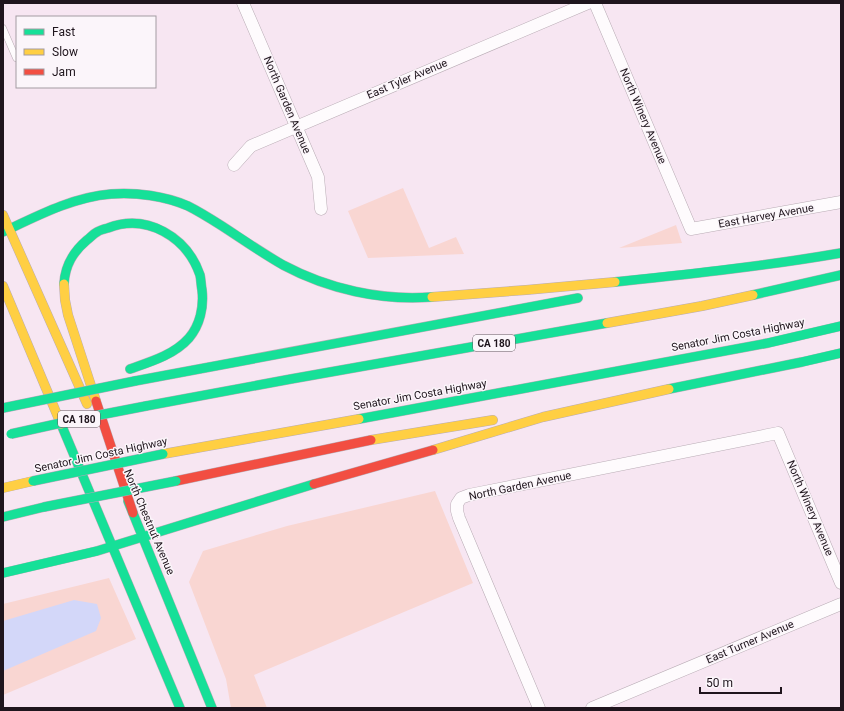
<svg xmlns="http://www.w3.org/2000/svg" width="844" height="711" viewBox="0 0 844 711" font-family="Roboto,sans-serif">
<style>
.green{fill:#f9d6d2}
.water{fill:#d3d7f9}
.lines{fill:none;stroke-linecap:round;stroke-linejoin:round}
.lane-casing{stroke:#b9acb5;stroke-width:7}
.street-casing{stroke:#b9acb5;stroke-width:13}
.fast-casing{stroke:#b9acb5;stroke-width:10}
.slow-casing{stroke:#b9acb5;stroke-width:10}
.jam-casing{stroke:#b9acb5;stroke-width:10}
.lane{stroke:#fefbfd;stroke-width:6}
.street{stroke:#fefbfd;stroke-width:12}
.fast{stroke:#16e098;stroke-width:9}
.slow{stroke:#ffcf43;stroke-width:9}
.jam{stroke:#f24e42;stroke-width:9}
.fast-bridge-casing{stroke:#b4a6b9;stroke-width:10;stroke-linecap:butt}
.fast-bridge{stroke:#16e098;stroke-width:9}
.labels{text-anchor:middle;dominant-baseline:central;stroke-width:3;stroke-linejoin:round;paint-order:stroke}
.shield{fill:#fbf5fa;stroke:#61585f;stroke-width:1}
.shield-label{font-size:10px;font-weight:bold;fill:#1f151d}
.street-label{font-size:11px;fill:#1f151d;stroke:#fbf5fa}
</style>
<rect width="100%" height="100%" fill="#f7e6f2"/>
<path class="green" d="M403,188L429,248L456,237L464,254L368,258L348,211Z
M676,225L682,243L619,248Z
M435,491L473,583L254,675L267,708H231L226,679L189,582L203,551L287,526Z
M109,578L136,639L3,695V604Z"/>
<path class="water" d="M74,600L97,604L101,618L96,631L3,671V621Z"/>
<g class="lines">
<g class="lane-casing">
<path id="lane" d="M3,28L16,58"/>
</g>
<g class="street-casing">
<path id="street" d="M243,3L318,177L321,209
M595,3L691,229L841,202
M234,165L251,146L588,3
M539,708L459,518L457,511V504L461,498L469,495L778,433L841,583
M592,708L841,604"/>
</g>
<g class="fast-casing">
<path id="fast" d="M3,232C37,216 73,197 111,194C136,192 165,196 188,206C200,212 211,219 222,226C242,239 262,253 283,265C328,289 381,301 432,297
M615,282C690,274 766,266 841,253
M64,284C65,265 73,252 87,240C90,238 93,234 97,232C100,230 104,229 108,228C147,213 187,237 200,275C201,279 201,285 202,290C204,307 200,325 189,338C174,355 150,362 130,369
M753,295L841,275
M135,381L578,298
M669,389L802,362L841,353
M146,406L291,379L607,323
M359,419L768,343L841,326
M61,424L180,708
M128,501L212,708
M3,517L44,507
M3,573L97,551L314,484"/>
</g>
<g class="slow-casing">
<path id="slow" d="M3,215L87,404
M64,284L65,300L68,315L96,401
M3,286L61,424
M432,297L526,290L615,282
M607,323L702,306L753,295
M371,440L493,420
M433,450L543,417L669,389
M163,454L359,419
M3,488L33,481"/>
</g>
<g class="jam-casing">
<path id="jam" d="M96,401L133,513
M176,481L371,440
M314,484L433,450"/>
</g>
<use href="#lane" class="lane"/>
<use href="#street" class="street"/>
<use href="#fast" class="fast"/>
<use href="#slow" class="slow"/>
<use href="#jam" class="jam"/>
<g class="fast-bridge-casing">
<path id="fast-bridge" d="M3,408L135,381
M11,434L79,419L146,406
M33,481L163,454
M44,507L176,481"/>
</g>
<use href="#fast-bridge" class="fast-bridge"/>
</g>
<g class="labels">
<g class="shield">
<rect x="473" y="335" width="42" height="16" rx="3"/>
<rect x="58" y="411" width="42" height="16" rx="3"/>
</g>
<g class="shield-label">
<text x="494" y="343">CA 180</text>
<text x="79" y="419">CA 180</text>
</g>
<g class="street-label">
<text transform="translate(407 79) rotate(-23)">East Tyler Avenue</text>
<text transform="translate(287 105) rotate(67)">North Garden Avenue</text>
<text transform="translate(643 116) rotate(67)">North Winery Avenue</text>
<text transform="translate(766 216) rotate(-10)">East Harvey Avenue</text>
<text transform="translate(738 335) rotate(-11)">Senator Jim Costa Highway</text>
<text transform="translate(420 395) rotate(-10)">Senator Jim Costa Highway</text>
<text transform="translate(101 455) rotate(-12)">Senator Jim Costa Highway</text>
<text transform="translate(520 486) rotate(-12)">North Garden Avenue</text>
<text transform="translate(810 508) rotate(67)">North Winery Avenue</text>
<text transform="translate(149 522) rotate(67)">North Chestnut Avenue</text>
<text transform="translate(750 642) rotate(-23)">East Turner Avenue</text>
</g>
</g>
<rect width="844" height="711" fill="none" stroke="#1f151d" stroke-width="8"/>
<rect x="16" y="16" width="140" height="72" fill="#fbf5fa" stroke="#a39ba2"/>
<rect x="24" y="29" width="20" height="6" fill="#16e098" stroke="#a39ba2"/>
<text x="52" y="36" font-size="12" fill="#1f151d">Fast</text>
<rect x="24" y="49" width="20" height="6" fill="#ffcf43" stroke="#a39ba2"/>
<text x="52" y="56" font-size="12" fill="#1f151d">Slow</text>
<rect x="24" y="69" width="20" height="6" fill="#f24e42" stroke="#a39ba2"/>
<text x="52" y="76" font-size="12" fill="#1f151d">Jam</text>
<path d="M700 687v6h81v-6" fill="none" stroke="#1f151d" stroke-width="2"/>
<text x="706" y="687" font-size="12" fill="#1f151d" stroke="#fbf5fa" stroke-width="3" paint-order="stroke">50 m</text>
</svg>
